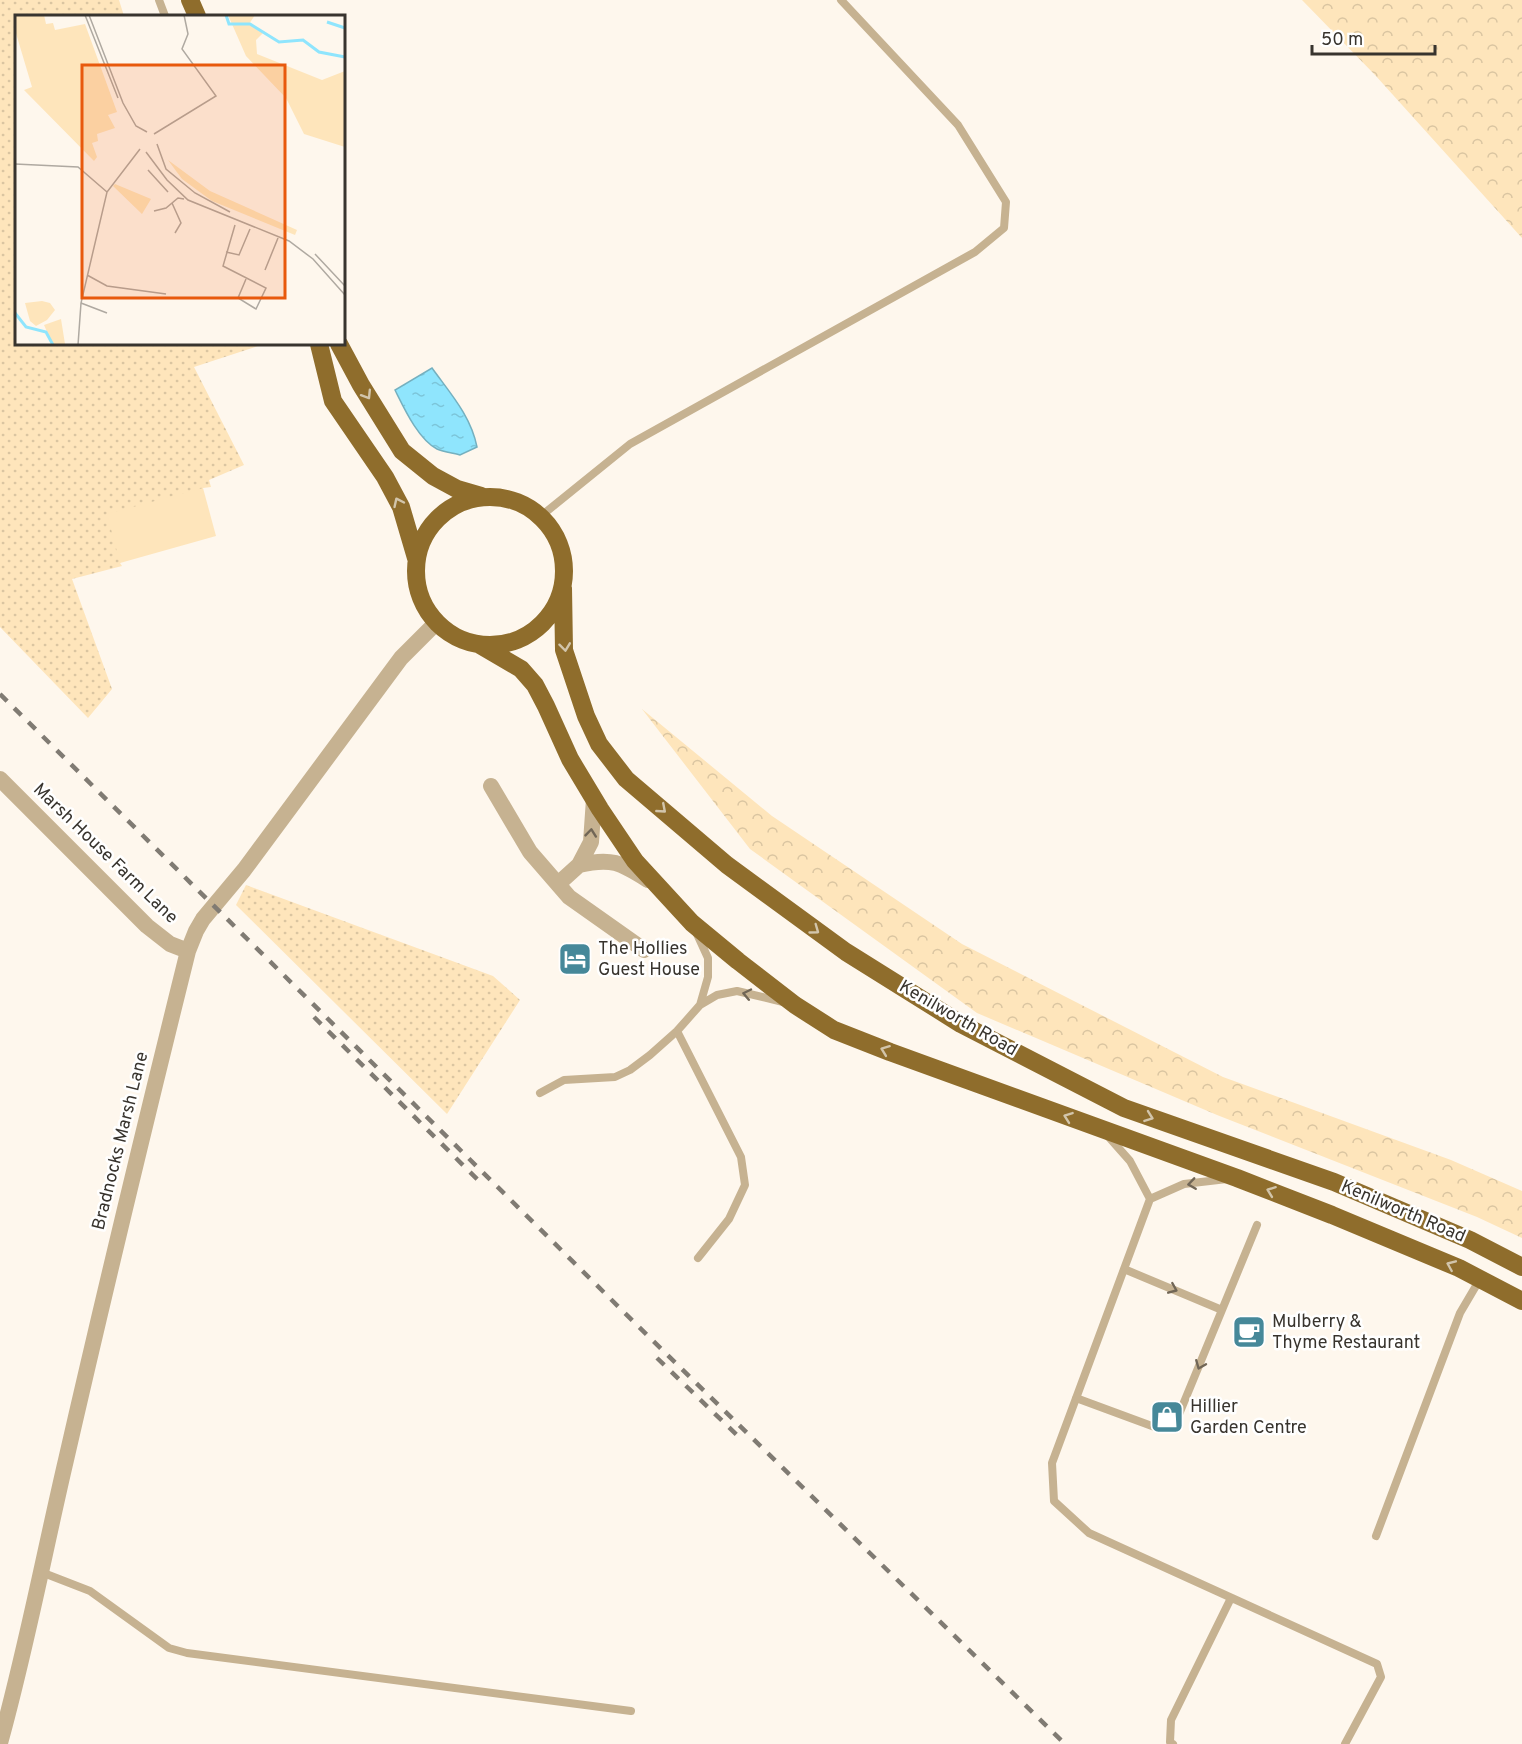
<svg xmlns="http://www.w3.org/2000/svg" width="1522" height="1744" viewBox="0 0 1522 1744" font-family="Overpass,sans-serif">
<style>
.grass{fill:url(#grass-dots)}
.forest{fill:url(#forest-crowns)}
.pitch{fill:#fee5bb}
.water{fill:url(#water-ripples);stroke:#75b0bf;stroke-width:1.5}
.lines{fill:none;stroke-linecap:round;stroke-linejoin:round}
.service{stroke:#c6b291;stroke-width:8}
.minor{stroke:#c6b291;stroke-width:16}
.trunk{stroke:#8f6d2c;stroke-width:18}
.rail{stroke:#807b73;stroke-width:4.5;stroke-dasharray:10 10;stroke-linecap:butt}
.oneway{stroke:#d2c5ab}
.oneway2{stroke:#716656}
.labels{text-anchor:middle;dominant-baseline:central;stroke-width:5;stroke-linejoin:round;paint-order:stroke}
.street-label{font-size:18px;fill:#38342e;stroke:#fff}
.poi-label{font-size:18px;fill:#38342e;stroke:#fff;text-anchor:start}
.inset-river{fill:none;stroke:#8fe5fd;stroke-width:3}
.inset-road{fill:none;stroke:#afa9a1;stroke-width:1.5}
.view{fill:#e8590c;fill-opacity:0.15;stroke:#e8590c;stroke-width:3}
.inset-edge{fill:none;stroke:#38342e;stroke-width:3}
</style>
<defs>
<pattern id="grass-dots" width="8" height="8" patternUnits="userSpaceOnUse" patternTransform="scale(1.5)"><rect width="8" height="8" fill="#fee5bb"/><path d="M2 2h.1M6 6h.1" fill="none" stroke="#dac5a1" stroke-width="1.8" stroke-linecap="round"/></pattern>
<pattern id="forest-crowns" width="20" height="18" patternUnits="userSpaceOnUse" patternTransform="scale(1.5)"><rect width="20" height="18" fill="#fee5bb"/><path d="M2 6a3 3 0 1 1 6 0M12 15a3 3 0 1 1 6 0" fill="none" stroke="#dac5a1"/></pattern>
<pattern id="water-ripples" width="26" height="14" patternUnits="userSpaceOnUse" patternTransform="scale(1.5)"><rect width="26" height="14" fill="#8fe5fd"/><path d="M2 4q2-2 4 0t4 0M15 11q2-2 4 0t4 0" fill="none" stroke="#7cc5d9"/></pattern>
</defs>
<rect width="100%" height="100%" fill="#fef7ed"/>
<path class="grass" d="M0,0H119L124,16H16V344H260L261,345L194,367L244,465L209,480L211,487L203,488L120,563L122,566L72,579L112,689L88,718L0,627Z
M246,885L493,976L520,1000L447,1114L236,905Z"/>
<path class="forest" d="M1302,0H1522V238L1375,75Z
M642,709L772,816L962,944L1223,1077L1451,1160L1522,1191V1238L1477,1217L1217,1115L977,1013L750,849Z"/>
<path class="pitch" d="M203,488L216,536L120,563L107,514Z"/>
<path class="water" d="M432,368C450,393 471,416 477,447L460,455C453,453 444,452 437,449C418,439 404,408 395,390Z"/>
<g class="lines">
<path class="service" d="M159,0L165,16
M541,516L630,444L975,252L1004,228L1006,202L958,125L841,0
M697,934L708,958V977L700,1005
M677,1031L741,1157L745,1185L729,1219L698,1258
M540,1093L564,1080L615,1077L630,1070L650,1055L677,1031L700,1005L717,995L737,991L783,1002
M1107,1135L1130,1161L1150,1199
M1227,1179L1184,1184L1150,1199L1052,1463L1054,1501L1089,1533L1377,1664L1381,1677L1345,1744
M1124,1269L1222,1310
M1076,1398L1160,1429H1170L1175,1424L1257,1225
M1376,1536L1460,1313L1480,1279
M41,1572L90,1591L169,1648L187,1653L631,1711
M1173,1744L1170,1742L1171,1720L1231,1598"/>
<path class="minor" d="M0,779L147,926L170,944L188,951
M491,786L530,852L569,897L644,950
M579,865C612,857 621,863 648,880
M558,884L579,865L591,842L594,799
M0,1743C26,1650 44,1554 66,1460C105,1290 146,1120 188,951L196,931L203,919L244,870L401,658L436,623"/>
<path class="trunk" d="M190,0L197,16
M319,344L333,401L385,477L401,507L416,558
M339,344L361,385L402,451L433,476L457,489L481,496
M416 571a74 74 0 1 1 148 0a74 74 0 1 1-148 0Z
M563,588L564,650L586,716L599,744L626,779L727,865L846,952L961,1024L1124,1108L1334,1182L1470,1240L1522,1267
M480,645L521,669L535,685L546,706L570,759L600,809L635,861L692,923L738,961L795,1005L834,1030L890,1052L1237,1178L1332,1215L1459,1268L1522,1301"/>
<path class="rail" d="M0,694L647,1335L1065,1744
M314,1017L480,1182
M657,1358L739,1437"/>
</g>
<defs><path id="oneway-chevron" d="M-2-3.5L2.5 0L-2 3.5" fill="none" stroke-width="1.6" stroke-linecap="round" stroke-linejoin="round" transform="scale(1.5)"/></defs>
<g class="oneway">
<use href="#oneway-chevron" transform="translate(367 395) rotate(58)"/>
<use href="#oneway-chevron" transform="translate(398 502) rotate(-115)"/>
<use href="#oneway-chevron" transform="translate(565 647) rotate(83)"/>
<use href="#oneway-chevron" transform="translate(662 809) rotate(41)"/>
<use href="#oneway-chevron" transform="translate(815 930) rotate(36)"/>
<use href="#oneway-chevron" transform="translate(885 1050) rotate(-159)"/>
<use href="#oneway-chevron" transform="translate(1068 1117) rotate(-160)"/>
<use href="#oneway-chevron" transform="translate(1149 1117) rotate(20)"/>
<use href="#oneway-chevron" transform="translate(1271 1191) rotate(-159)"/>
<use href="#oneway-chevron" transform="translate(1451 1265) rotate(-157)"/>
</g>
<g class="oneway2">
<use href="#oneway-chevron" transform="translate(591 833) rotate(-84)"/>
<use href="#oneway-chevron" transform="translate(747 994) rotate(-168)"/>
<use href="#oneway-chevron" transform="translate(1192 1184) rotate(172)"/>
<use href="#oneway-chevron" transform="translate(1173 1289) rotate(23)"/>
<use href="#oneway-chevron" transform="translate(1200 1365) rotate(112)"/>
</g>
<defs>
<g id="hotel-square" transform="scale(1.725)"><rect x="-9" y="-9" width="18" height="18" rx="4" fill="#468899" stroke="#fff"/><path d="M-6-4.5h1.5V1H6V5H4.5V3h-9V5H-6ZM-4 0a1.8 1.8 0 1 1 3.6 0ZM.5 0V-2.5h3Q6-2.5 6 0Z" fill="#fff"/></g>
<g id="cafe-square" transform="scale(1.725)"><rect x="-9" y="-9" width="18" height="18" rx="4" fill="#468899" stroke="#fff"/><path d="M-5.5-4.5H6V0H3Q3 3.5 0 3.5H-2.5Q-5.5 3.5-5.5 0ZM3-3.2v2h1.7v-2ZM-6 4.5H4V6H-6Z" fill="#fff"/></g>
<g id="shop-square" transform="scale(1.725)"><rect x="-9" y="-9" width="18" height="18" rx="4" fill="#468899" stroke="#fff"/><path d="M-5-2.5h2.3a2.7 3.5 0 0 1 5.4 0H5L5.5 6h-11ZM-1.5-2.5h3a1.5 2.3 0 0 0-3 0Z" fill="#fff"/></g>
</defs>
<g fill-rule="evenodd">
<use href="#hotel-square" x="575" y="959"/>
<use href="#cafe-square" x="1249" y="1332"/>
<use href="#shop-square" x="1167" y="1417"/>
</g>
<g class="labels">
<g class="street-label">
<text transform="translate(105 854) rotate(44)">Marsh House Farm Lane</text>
<text transform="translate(958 1019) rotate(30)">Kenilworth Road</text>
<text transform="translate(121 1141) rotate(-76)">Bradnocks Marsh Lane</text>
<text transform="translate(1403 1212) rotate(23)">Kenilworth Road</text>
</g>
<g class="poi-label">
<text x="598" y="949">The Hollies<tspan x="598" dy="21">Guest House</tspan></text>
<text x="1272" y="1322">Mulberry &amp;<tspan x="1272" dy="21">Thyme Restaurant</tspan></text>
<text x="1190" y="1407">Hillier<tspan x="1190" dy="21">Garden Centre</tspan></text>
</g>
</g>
<g transform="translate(15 15)">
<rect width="330" height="330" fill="#fef7ed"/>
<path d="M0,0H29L31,9L38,8L40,15L70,9L102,97L93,100L100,113L82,119L83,126L77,128L82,142L79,146L9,75L17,72L0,15ZM100,169L136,184L127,199L98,171Z" fill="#fee5bb"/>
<path d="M213,0H240L234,9L248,18L241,25L242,39L307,65L330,56V132L289,119L271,83L231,41ZM153,145L195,176L282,215L280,220L197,186L167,164ZM27,286L35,288L40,295L32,305L21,311L15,306L10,288ZM46,304L50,329L38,330L29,310Z" fill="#fee5bb"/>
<path class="inset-river" d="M211,0L214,9H235L264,27L288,25L304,37L330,42M312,7L330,13M0,298L11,312L31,317L38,330"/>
<path class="inset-road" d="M70,0L103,83M74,0L108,88L121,111L132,117M139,119L201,81L167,34L173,19L169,0M142,129L151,154L180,178L215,197M131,137L152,165L173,185L274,226L298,244L330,280M0,149L63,152L92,177M133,155L153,177M157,188L166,208L160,218M139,196L151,193L163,183L169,184M220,210L208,251L251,273L241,294L223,283L231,264M211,237L224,240L235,214M300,239L330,271M250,255L263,223M72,260L92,271L151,279M66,288L92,298M63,330L66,288L92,177L125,134"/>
<path class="view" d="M67,50H270V283H67Z"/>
<rect width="330" height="330" class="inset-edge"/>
</g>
<path d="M1312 45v9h123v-9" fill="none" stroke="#38342e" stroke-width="3"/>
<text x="1321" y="45" font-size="18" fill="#38342e" stroke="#ffffff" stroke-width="4.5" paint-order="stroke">50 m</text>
</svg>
